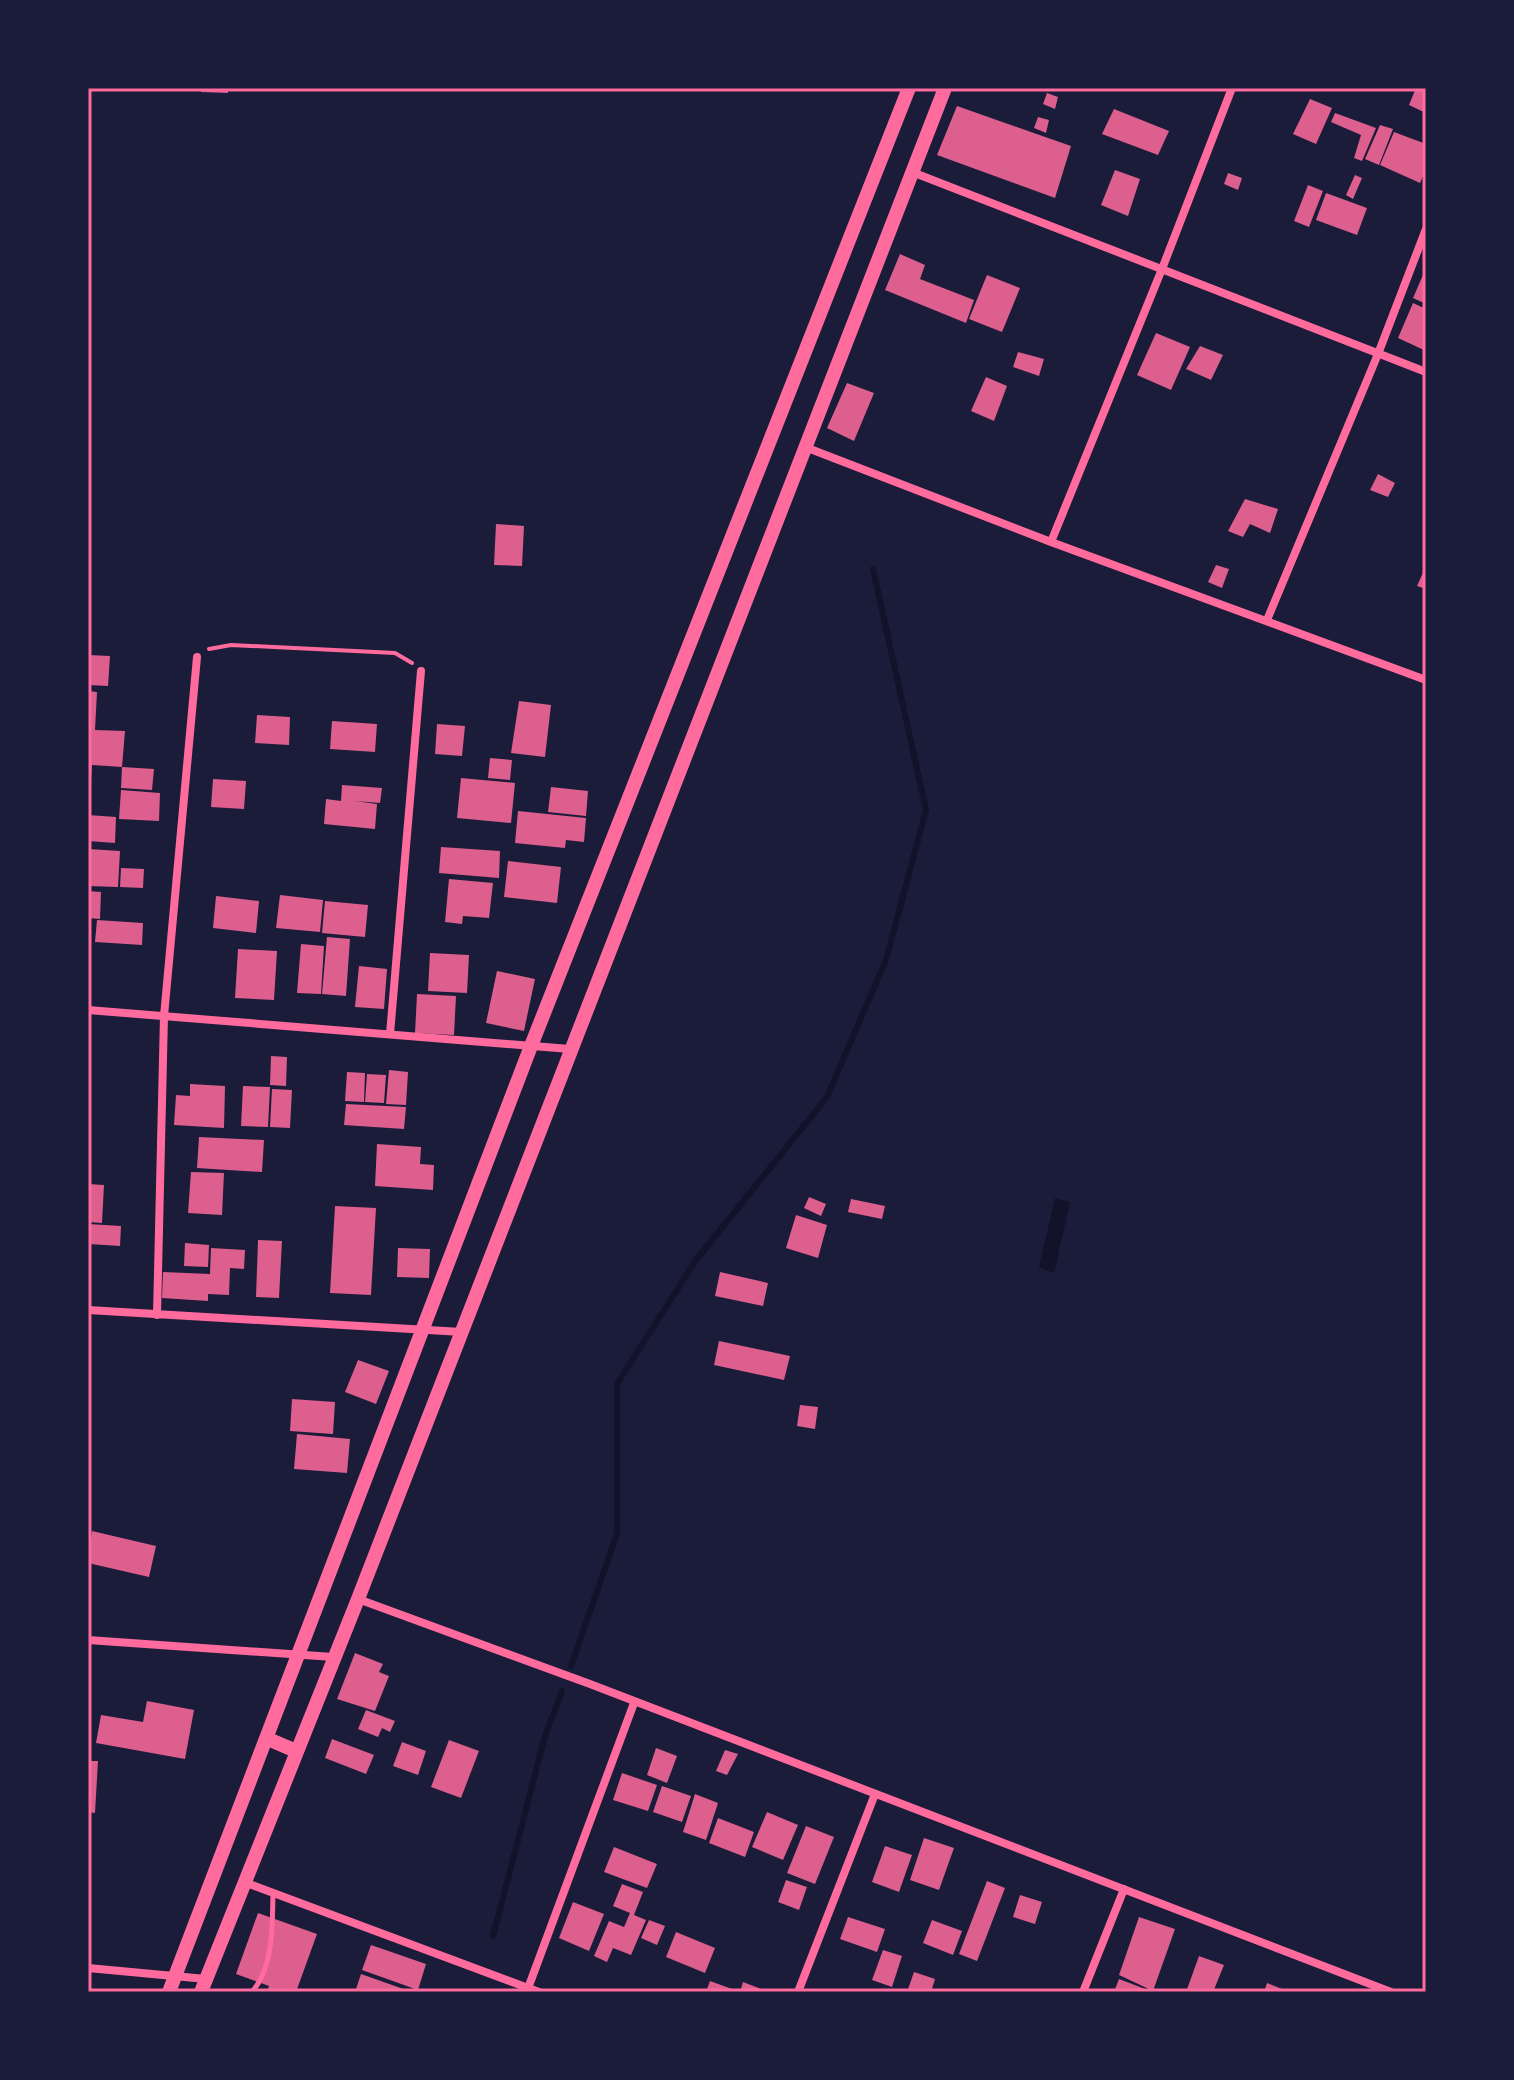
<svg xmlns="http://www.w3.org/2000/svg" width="1514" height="2080" viewBox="0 0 1514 2080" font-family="Ubuntu,sans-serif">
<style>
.water{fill:#12122b}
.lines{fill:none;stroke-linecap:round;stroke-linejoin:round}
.stream{stroke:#12122b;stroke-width:6}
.building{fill:#dd5f8e}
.path{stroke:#ff6b9d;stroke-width:4}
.service{stroke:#ff6b9d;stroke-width:5}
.minor{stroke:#ff6b9d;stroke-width:8}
.tertiary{stroke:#ff6b9d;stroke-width:14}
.neatline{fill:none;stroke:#ff6b9d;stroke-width:3}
</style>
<rect width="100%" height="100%" fill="#1b1b3a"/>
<path class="water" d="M1055,1198L1070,1202L1054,1273L1039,1267Z"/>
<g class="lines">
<path class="stream" d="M571,1666L617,1534V1384L696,1260L827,1097L886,960L926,810L873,569
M493,1936L545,1736L562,1691"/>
</g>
<path class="building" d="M201,88H228V93L201,92Z
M1416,88H1426V113L1409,105Z
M1047,93L1058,97L1055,109L1043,104Z
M1310,99L1332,108L1316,144L1293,134Z
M957,106L1071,146L1055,198L937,155Z
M1114,109L1169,131L1158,155L1102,134Z
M1335,113L1376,128L1362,161L1354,158L1361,135L1331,122Z
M1038,117L1049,120L1046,133L1034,128Z
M1380,125L1393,129L1379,165L1365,159Z
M1394,132L1426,144V169L1420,183L1380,165Z
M1115,170L1140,179L1128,216L1101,205Z
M1228,173L1242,178L1238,190L1224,184Z
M1355,175L1362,178L1353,199L1346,195Z
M1308,185L1323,191L1309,227L1294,221Z
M1326,193L1367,208L1357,235L1316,220Z
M900,254L925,265L920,279L974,300L966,323L885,290Z
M1426,268V304L1413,298Z
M987,275L1020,288L1002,332L969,319Z
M1413,303L1426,309V351L1398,338Z
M1156,333L1190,347L1171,390L1137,375Z
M1200,346L1223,355L1211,380L1186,369Z
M1018,352L1044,359L1039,376L1013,367Z
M986,377L1007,386L994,421L971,411Z
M847,383L874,393L854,441L827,428Z
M1378,474L1395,483L1388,497L1370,490Z
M1245,499L1278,509L1270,533L1250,524L1243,537L1228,531Z
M496,524L524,526L522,566L494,565Z
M1216,565L1229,569L1222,588L1208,582Z
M1426,566V589L1417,586Z
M88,655L110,656L108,686L88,685Z
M88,691L97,692L95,730L125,731L122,767L92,765L90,795H88Z
M519,701L551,705L545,757L511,753Z
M257,715L290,717L289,745L255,743Z
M332,721L377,724L375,752L330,749Z
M437,724L465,726L462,756L435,754Z
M490,758L512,760L510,780L488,778Z
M122,767L154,769L152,790L121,788Z
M461,778L515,783L511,823L457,818Z
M213,779L246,781L244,809L211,807Z
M342,785L382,788L380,803L355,801L377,804L375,829L324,824L326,799L341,801Z
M551,787L588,791L586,816L548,812Z
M121,790L160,793L159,821L119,819Z
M518,811L586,818L584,842L566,840L565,848L515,843Z
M88,815L116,817L115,843L88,841Z
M441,847L500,851L499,878L439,873Z
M88,849L120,851L118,887L88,886Z
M508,861L561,867L557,903L504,897Z
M121,868L144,869L143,888L120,887Z
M449,879L493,883L489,918L463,916L462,924L445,922Z
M88,891L101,892L100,919L88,918Z
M280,895L323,900L320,932L276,928Z
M216,896L259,901L256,933L213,928Z
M325,901L368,905L365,937L322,933Z
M97,920L143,923L142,945L95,942Z
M327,937L350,939L346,996L322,994Z
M301,944L324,946L321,994L297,993Z
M238,949L277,951L274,1000L235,998Z
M430,953L469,955L467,993L428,991Z
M359,966L387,969L384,1009L355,1007Z
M497,971L535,979L524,1031L486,1023Z
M417,994L456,996L454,1035L415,1033Z
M271,1056L287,1057L286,1086L270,1085Z
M389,1070L408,1072L406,1105L386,1104Z
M347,1072L365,1073L364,1102L345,1101Z
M367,1074L386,1075L384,1103L365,1102Z
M190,1084L225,1086L224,1128L174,1125L176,1095L190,1096Z
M243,1086L270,1087L268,1127L241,1126Z
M272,1089L292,1090L290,1128L270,1127Z
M346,1104L406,1107L404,1129L344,1125Z
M199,1137L264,1140L262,1172L197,1168Z
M377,1144L421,1147L420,1164L434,1165L433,1190L375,1186Z
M191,1172L224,1173L222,1215L188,1213Z
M88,1184L104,1185L102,1223L88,1222Z
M809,1197L826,1204L821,1216L804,1208Z
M851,1199L885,1206L882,1219L848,1212Z
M335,1206L376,1208L371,1295L330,1293Z
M796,1215L827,1225L818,1258L786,1248Z
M88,1224L121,1226L120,1246L88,1244Z
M258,1240L282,1241L279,1298L256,1297Z
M185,1243L209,1245L208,1267L184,1266Z
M211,1248L245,1250L244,1269L230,1268L229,1295L208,1294V1301L162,1298L163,1272L210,1274Z
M398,1248L430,1249L429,1278L397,1277Z
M720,1272L768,1283L763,1306L715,1296Z
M719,1341L790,1356L784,1380L714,1365Z
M358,1360L389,1371L376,1404L345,1392Z
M292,1399L335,1402L333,1434L290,1431Z
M800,1405L818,1407L815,1429L797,1426Z
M297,1434L350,1439L347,1473L294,1469Z
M92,1531L156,1546L149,1577L88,1563Z
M355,1653L383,1664L379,1672L389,1676L375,1711L337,1699Z
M147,1701L194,1710L185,1759L96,1743L101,1715L143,1722Z
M366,1710L395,1721L390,1732L382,1728L378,1737L358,1729Z
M332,1739L374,1755L366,1774L325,1758Z
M449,1740L479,1751L461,1798L431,1787Z
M402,1742L426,1751L418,1775L393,1766Z
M656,1748L677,1756L667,1783L647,1775Z
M725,1750L738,1754L727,1775L716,1771Z
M88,1761H98L95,1813L88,1812Z
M622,1773L657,1785L648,1811L613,1800Z
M662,1786L691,1796L682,1822L653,1812Z
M695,1794L718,1803L706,1840L683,1832Z
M767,1812L798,1825L783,1860L752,1847Z
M718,1818L754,1832L745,1857L709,1843Z
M806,1826L834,1837L815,1884L787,1873Z
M924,1838L954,1848L939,1890L910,1880Z
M885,1846L912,1855L899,1892L872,1882Z
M614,1847L657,1864L647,1888L604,1872Z
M786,1880L807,1887L799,1910L778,1902Z
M987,1881L1005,1888L977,1961L959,1954Z
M622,1884L643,1892L634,1915L646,1920L631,1955L613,1948L607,1962L594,1956L609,1921L624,1927L630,1913L613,1906Z
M1020,1895L1042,1902L1035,1924L1013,1917Z
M573,1902L604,1914L589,1951L559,1938Z
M258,1913L317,1934L296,1992H267L269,1986L236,1974Z
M848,1917L885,1929L877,1952L840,1939Z
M1139,1917L1175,1929L1153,1991L1119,1975Z
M649,1920L665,1926L657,1945L641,1938Z
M932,1920L962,1931L953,1955L923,1943Z
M676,1932L715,1948L705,1973L666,1957Z
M371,1945L426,1964L418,1990L362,1970Z
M883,1950L902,1956L892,1987L872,1980Z
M1199,1956L1224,1965L1213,1992H1186Z
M914,1972L935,1979L931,1992H907Z
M361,1974L412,1992H355Z
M1119,1979L1153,1992H1114Z
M710,1981L732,1989L731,1992H706Z
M743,1982L769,1992H740Z
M1267,1983L1290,1992H1264Z"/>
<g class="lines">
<path class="path" d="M209,649L231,645L395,653L412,663"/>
<path class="service" d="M252,1992C274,1966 272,1927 273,1894"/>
<path class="minor" d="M912,172L1426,372
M805,447L1051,542L1426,680
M1051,542L1162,269L1232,88
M1267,620L1378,354L1426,229
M88,1010L570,1049
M390,1034L421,671
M88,1310L462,1332
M157,1315L164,1016L197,657
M358,1599L590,1684L1391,1992
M88,1640L333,1657
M244,1882L539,1992
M88,1968L206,1979
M527,1991L634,1703
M798,1992L875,1794
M1083,1992L1124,1889"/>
<path class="tertiary" d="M268,1739L296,1751
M169,1992L531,1046L909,88
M201,1992L358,1599L945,88"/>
</g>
<rect width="1514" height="2080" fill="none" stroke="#1b1b3a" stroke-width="180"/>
<rect x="90" y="90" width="1334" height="1900" class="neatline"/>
</svg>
